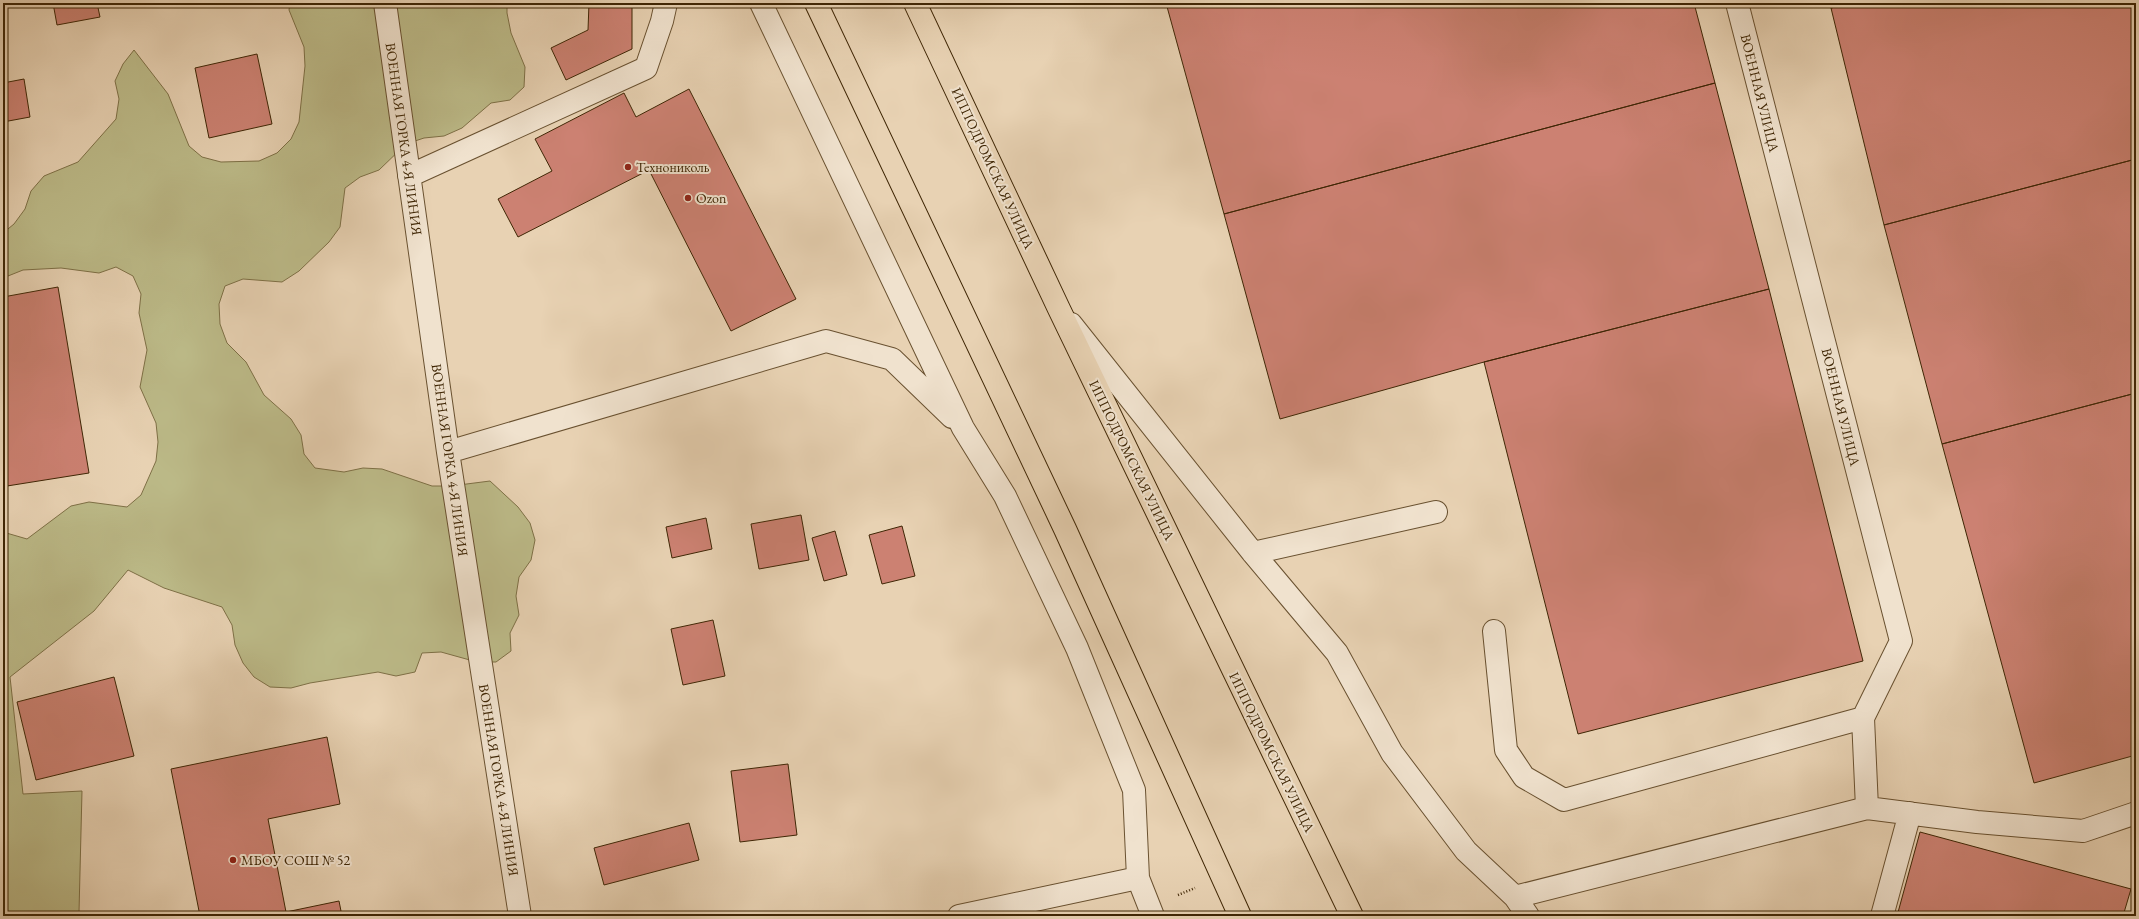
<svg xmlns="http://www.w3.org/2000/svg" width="2139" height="919" viewBox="0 0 2139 919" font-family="'EB Garamond',serif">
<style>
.green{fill:#bcba88;stroke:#7e7046}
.building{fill:#cc8172;stroke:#3f2605}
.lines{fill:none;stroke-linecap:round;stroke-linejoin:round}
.minor-casing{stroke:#695130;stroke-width:24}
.highway-casing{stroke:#3f2605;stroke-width:24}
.path{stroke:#3f2605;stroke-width:2.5;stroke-dasharray:1 2;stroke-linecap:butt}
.minor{stroke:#f0e2ce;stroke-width:22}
.highway{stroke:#e8d2b3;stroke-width:22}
.poi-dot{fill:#8f2418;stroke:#f0e2ce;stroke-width:1.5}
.labels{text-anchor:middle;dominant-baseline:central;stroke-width:4;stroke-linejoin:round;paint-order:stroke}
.street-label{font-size:14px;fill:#3f2605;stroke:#f0e2ce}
.poi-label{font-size:14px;fill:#3f2605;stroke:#f0e2ce;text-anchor:start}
</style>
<rect width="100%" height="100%" fill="#e8d2b3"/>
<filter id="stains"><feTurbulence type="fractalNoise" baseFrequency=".005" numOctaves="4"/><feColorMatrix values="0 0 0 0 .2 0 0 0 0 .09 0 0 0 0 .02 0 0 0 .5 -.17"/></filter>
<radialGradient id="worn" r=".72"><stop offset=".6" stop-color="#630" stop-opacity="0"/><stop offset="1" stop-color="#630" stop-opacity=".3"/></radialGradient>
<path class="green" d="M290,3H507V13L511,33L525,67L524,87L510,100L491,103L462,128L444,136L424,138L406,144L379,170L360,177L345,188L340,227L329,242L299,271L282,282L243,279L225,286L219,304L220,324L227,343L246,362L264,395L291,419L301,435L304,454L315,468L344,472L363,468L382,469L432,486H451L490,481L518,507L530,523L535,540L531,560L519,577L516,596L519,615L510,633L511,651L496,662H477L441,652L422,653L415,672L396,676L378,672L310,683L291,688L270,687L254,677L243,663L235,645L232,625L222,607L164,588L128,570L94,611L10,677L23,794L82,791L79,912L64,916H3V532L27,539L71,506L89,502L127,507L141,495L156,461L158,442L156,423L140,387L147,350L139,313L141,294L133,276L116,267L99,273L61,268L23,270L3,278V233L14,224L25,209L31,191L44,176L78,162L116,119L119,99L115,81L123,64L134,50L168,94L189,146L202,157L221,162L259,161L277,153L291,139L299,122L305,66L304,47L289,10Z"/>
<path class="building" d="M53,3H97L100,17L57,25Z
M589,3H632V49L566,80L551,48L588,30Z
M1166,3H1694L1715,83L1224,214Z
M1829,3H1852L1831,8Z
M1852,3H2136V159L1884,225L1831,8Z
M257,54L272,124L209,138L195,68Z
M24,79L30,117L3,122V83Z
M1715,83L1769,289L1484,362L1280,419L1224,214Z
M689,89L796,299L731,331L649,170L518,237L498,199L552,171L535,139L624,93L636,117Z
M2136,159V393L1942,444L1884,225Z
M58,287L89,473L7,486L3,465V297Z
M1769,289L1863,661L1578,734L1484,362Z
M2136,393V755L2034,783L1942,444Z
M801,515L809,560L759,569L751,524Z
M706,518L712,549L672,558L666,527Z
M902,526L915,576L882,584L869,535Z
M835,531L847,575L824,581L812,538Z
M713,620L725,676L683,685L671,629Z
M114,677L134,756L36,780L17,702Z
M327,737L340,804L268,819L286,912L339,901L342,916H200L171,769Z
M788,764L797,835L740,842L731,771Z
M689,823L699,860L604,885L594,848Z
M1920,832L2131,889L2123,916H1897Z"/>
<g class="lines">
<g class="minor-casing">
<path id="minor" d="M385,3L448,452L520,916
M761,3L963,428L1005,496L1077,648L1134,790L1138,878L1153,916
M1737,3L1901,641L1863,718L1867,808
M409,176L646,68L662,21L666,3
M1071,324L1253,553L1337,653L1392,753L1466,851L1515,897L1528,916
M448,452L826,341L892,359L952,417
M1253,553L1436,512
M1494,631L1506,750L1524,777L1564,800L1863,718
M1515,897L1867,808L1977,822L2083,831L2136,813
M959,916L1138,878
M1882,916L1910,813"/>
</g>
<g class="highway-casing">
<path id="highway" d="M816,3L1065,529L1240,916
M915,3L1059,309L1352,916"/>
</g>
<path class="path" d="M1178,895L1195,888"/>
<use href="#minor" class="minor"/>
<use href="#highway" class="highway"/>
</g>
<g class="poi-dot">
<circle cx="628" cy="167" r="4"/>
<circle cx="688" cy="198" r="4"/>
<circle cx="233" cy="860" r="4"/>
</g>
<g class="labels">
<g class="street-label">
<text transform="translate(1760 93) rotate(76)">ВОЕННАЯ УЛИЦА</text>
<text transform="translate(404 139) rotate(82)">ВОЕННАЯ ГОРКА 4-Я ЛИНИЯ</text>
<text transform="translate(993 168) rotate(65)">ИППОДРОМСКАЯ УЛИЦА</text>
<text transform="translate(1841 407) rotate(76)">ВОЕННАЯ УЛИЦА</text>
<text transform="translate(450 460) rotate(82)">ВОЕННАЯ ГОРКА 4-Я ЛИНИЯ</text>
<text transform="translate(1132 460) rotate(64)">ИППОДРОМСКАЯ УЛИЦА</text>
<text transform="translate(1272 752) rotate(64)">ИППОДРОМСКАЯ УЛИЦА</text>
<text transform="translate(499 780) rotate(81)">ВОЕННАЯ ГОРКА 4-Я ЛИНИЯ</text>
</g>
<g class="poi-label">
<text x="636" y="167">Технониколь</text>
<text x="696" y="198">Ozon</text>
<text x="241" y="860">МБОУ СОШ № 52</text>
</g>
</g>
<rect width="2139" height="919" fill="none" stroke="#e8d2b3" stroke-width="16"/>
<rect x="4" y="4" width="2131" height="911" fill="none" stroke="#3f2605" stroke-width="2"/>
<rect x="8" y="8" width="2123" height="903" fill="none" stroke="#3f2605"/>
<rect width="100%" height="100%" filter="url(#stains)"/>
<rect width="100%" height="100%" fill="url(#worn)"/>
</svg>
